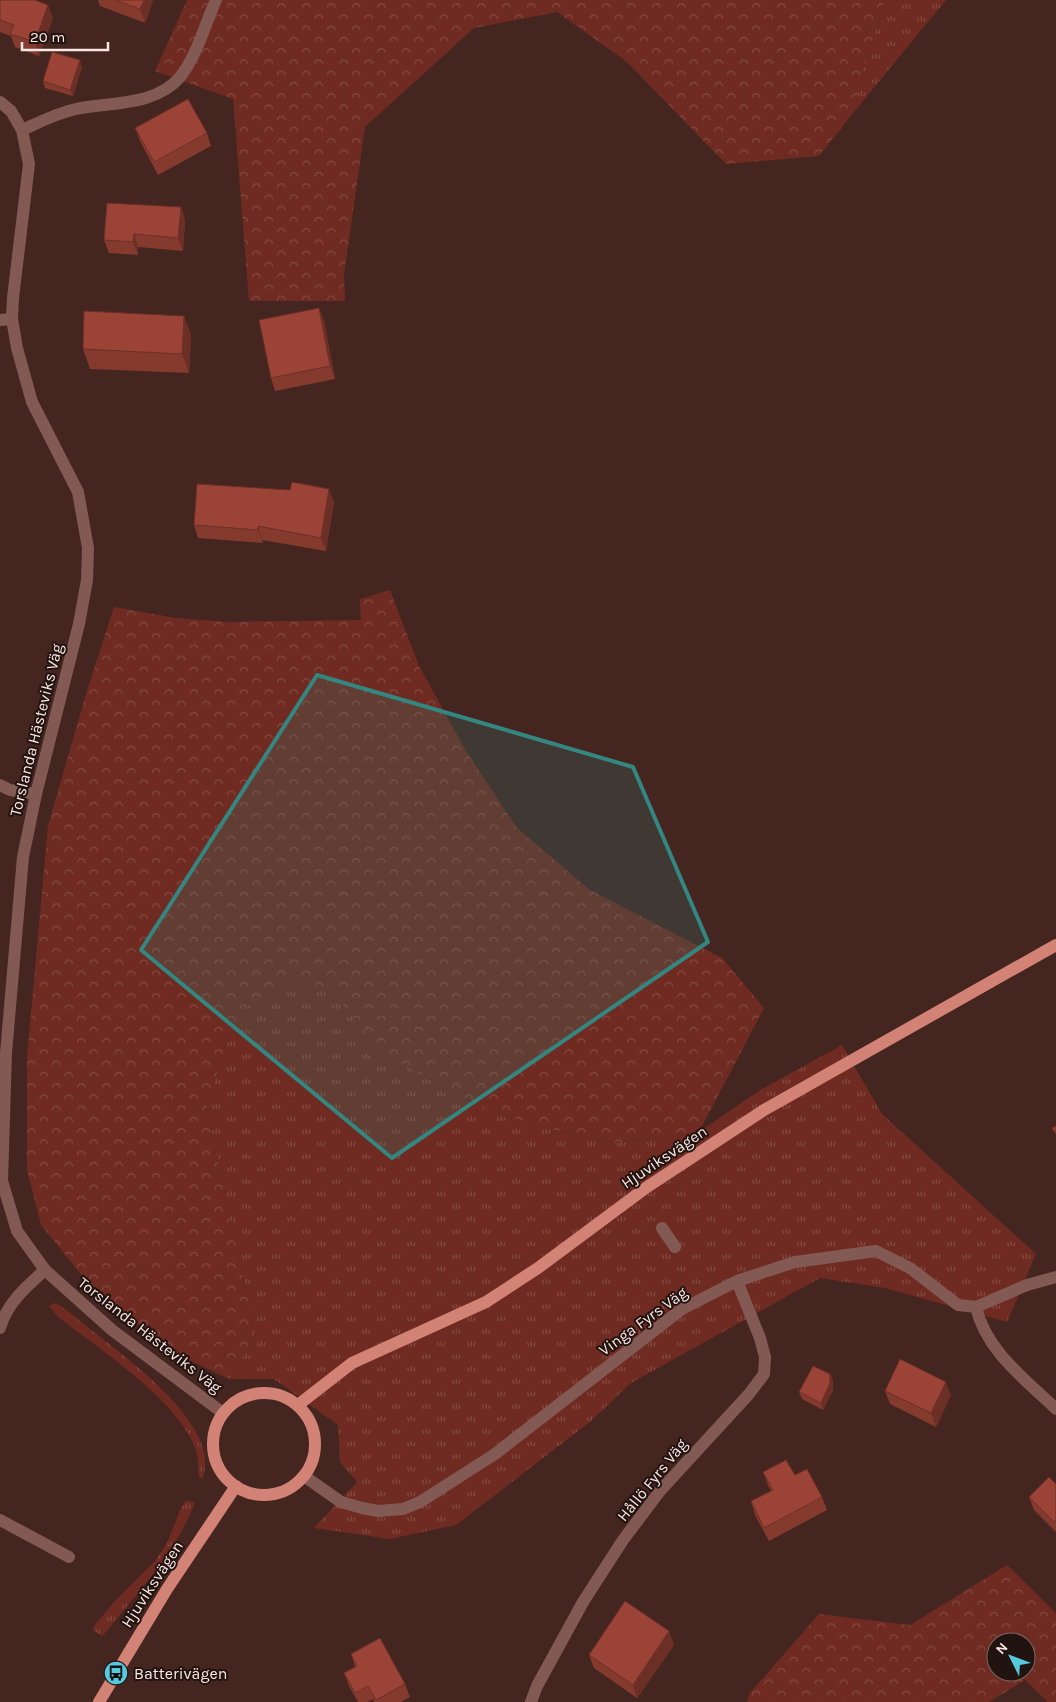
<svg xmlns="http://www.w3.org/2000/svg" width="1056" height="1702" viewBox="0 0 1056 1702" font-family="Karla,sans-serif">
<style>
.grass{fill:url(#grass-tufts)}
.forest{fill:url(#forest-crowns);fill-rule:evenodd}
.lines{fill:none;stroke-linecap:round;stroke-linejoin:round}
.service{stroke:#825a53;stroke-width:12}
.minor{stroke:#825a53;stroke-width:12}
.primary{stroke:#d38375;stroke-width:12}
.wall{fill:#853a2e}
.shaded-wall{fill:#6c2f26}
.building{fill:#9b4336;stroke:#6c2f26}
.marked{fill:#338780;fill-opacity:0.2;stroke:#338780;stroke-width:4;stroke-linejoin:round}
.labels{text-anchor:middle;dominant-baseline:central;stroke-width:4;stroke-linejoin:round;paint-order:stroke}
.street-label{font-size:16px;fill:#fde8e3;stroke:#211310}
.poi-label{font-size:16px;fill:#fde8e3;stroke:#211310;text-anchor:start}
</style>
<defs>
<pattern id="grass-tufts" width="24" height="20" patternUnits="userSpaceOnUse" patternTransform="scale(1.25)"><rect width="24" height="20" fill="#6f2b21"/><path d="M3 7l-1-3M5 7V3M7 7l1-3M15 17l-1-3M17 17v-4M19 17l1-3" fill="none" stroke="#844a41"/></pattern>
<pattern id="forest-crowns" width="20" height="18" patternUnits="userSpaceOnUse" patternTransform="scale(1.25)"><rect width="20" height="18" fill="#6f2b21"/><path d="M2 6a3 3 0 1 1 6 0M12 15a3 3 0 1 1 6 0" fill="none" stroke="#844a41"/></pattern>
</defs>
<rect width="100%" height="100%" fill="#44251f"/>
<path class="grass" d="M885,0H946L858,107L857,90Z
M290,980L332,989L378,1051L474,1103L533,1125L613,1143L699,1132L760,1090L842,1045L882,1114L1036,1254L1007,1322L885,1288L820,1278L631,1383L591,1421L456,1525L390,1539L314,1528L357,1482L340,1462L338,1425L274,1379H229L256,1336L206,1108L236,1013Z
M55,1303C70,1310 82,1324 95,1333C129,1360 224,1428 202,1479L199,1477C198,1465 199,1454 193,1443C171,1395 100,1350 58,1317L49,1306Z
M186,1501L195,1502C176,1553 140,1589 107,1631L102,1636L93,1630L94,1626L114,1602L155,1561L167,1543L181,1508Z"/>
<path class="forest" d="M187,0H885L857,90L858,107L819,156L726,164L627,62L557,12L474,28L365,127L344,274L345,301H249L233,99L155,71Z
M390,590L419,666L466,751L517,828L590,890L722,958L764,1008L699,1132L613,1143L533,1125L474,1103L378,1051L331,989L290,980L236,1013L206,1108L256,1336L229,1379L174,1353L88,1283L41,1225L27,1170V1057L48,826L86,694L114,607L176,618L228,622L361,620L360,599Z
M1007,1565L1056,1613V1702H1048L1025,1680L989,1702H747L749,1694L819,1614L910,1625ZM996,1642H1026V1672H996Z"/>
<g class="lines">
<path class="service" d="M0,320L12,319
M0,785L10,790L36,794
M662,1228L675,1247
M0,1520L69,1557"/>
<path class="minor" d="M0,102L11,111L22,130L29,164L13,298L12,319L17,348L32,402L78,492L88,548L87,580L79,624L36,794L23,857L6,1053L2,1181L17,1231L45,1270L112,1330L223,1413
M22,130C40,122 57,113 76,109C110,102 156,106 180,77C197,56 205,24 216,0
M976,1307C986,1351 1025,1379 1056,1409
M0,1328C7,1303 27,1286 45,1270
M304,1476L341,1502L362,1508L378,1511L403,1509L420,1502L495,1454L682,1309L737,1281L795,1262L876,1251L910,1268L958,1305L976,1307L1027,1285L1056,1277
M531,1702L537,1686L583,1602L623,1540L660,1491L749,1394L764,1374L765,1357L760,1338L737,1281"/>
<path class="primary" d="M213 1444a51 51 0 1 1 102 0a51 51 0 1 1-102 0Z
M298,1405L352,1363L486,1302L538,1268L647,1187L764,1110L1056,945
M99,1702L167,1589L236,1486"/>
</g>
<path class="wall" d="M0,0L53,18L39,56L15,47L11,36L0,32Z
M98,0H153L145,23L100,6Z
M82,67L73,96L45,88L43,81Z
M135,128L207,133L211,146L158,175L140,141Z
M181,207L185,220L183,251L138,247V255L109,253L104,240Z
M319,308L324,321L335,379L275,391L271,378Z
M184,316L191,335L189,373L90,369L83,349Z
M334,502L326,551L262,540L263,543L198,538L194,525Z
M830,1374L833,1381V1390L823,1410L802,1399L799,1392Z
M885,1391L951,1395L936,1427L890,1404Z
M763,1472L795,1475L822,1497L827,1510L769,1541L755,1515L751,1501L771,1491L768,1485Z
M1056,1484V1532L1034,1510L1029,1497Z
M669,1631L674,1645L637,1698L594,1668L589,1655Z
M351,1654L405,1684L410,1697L401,1702H374L373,1699L367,1702H358L349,1686L344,1673L355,1667Z"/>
<path class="shaded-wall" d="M144,0H153L145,23L140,9Z
M48,5L53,18L39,56L35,42Z
M80,60L82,67L73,96L70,90Z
M181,207L185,220L183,251L178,238Z
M134,234L138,247V255L133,242Z
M319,308L324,321L335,379L330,366Z
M184,316L191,335L189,373L182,354Z
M329,489L334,502L326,551L321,538Z
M258,526L262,540L263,543L258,530Z
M830,1374L833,1381V1390L823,1410L821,1403Z
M946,1382L951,1395L936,1427L931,1413Z
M669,1631L674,1645L637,1698L633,1685Z"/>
<path class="building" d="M0,0H35L48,5L35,42L10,34L14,25L0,20Z
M115,0H144L140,9Z
M52,52L80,60L70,90L43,81Z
M188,99L207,133L154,162L135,128Z
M107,203L181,207L178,238L134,234L133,242L104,240Z
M319,308L330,366L271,378L259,320Z
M84,311L184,316L182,354L83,349Z
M292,482L329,489L321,538L258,526V530L194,525L197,484L290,490Z
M1056,1126V1134L1052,1128Z
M900,1359L946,1382L931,1413L885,1391Z
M813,1366L830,1374V1383L821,1403L799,1392Z
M786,1460L795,1475L807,1469L822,1497L764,1528L751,1501L773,1490L763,1472Z
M1049,1477L1056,1484V1521L1054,1522L1029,1497Z
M625,1601L669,1631L633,1685L589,1655Z
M380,1638L405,1684L376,1700L368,1686L355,1693L344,1673L357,1666L351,1654Z"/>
<path class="marked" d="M317,675L633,767L708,942L392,1158L141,950Z"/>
<defs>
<g id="bus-disc" transform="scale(1.25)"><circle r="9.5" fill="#55cade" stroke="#211310"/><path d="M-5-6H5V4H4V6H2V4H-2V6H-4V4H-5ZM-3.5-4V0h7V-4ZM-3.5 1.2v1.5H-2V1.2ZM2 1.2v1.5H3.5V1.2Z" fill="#111"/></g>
</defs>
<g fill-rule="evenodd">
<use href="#bus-disc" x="116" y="1673"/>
</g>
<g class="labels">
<g class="street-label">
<text transform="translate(36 730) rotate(-76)">Torslanda Hästeviks Väg</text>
<text transform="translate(664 1157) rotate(-34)">Hjuviksvägen</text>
<text transform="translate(643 1321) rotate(-36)">Vinga Fyrs Väg</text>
<text transform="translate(150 1335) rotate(38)">Torslanda Hästeviks Väg</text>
<text transform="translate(652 1480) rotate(-51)">Hållö Fyrs Väg</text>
<text transform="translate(152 1584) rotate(-57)">Hjuviksvägen</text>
</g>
<g class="poi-label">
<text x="134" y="1673">Batterivägen</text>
</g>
</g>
<g transform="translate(1011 1657) rotate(312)"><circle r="24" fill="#211310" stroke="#796864"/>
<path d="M0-4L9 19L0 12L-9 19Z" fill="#55cade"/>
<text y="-8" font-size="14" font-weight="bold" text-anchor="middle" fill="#fde8e3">N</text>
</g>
<path d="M22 42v8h86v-8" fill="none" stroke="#fde8e3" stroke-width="2.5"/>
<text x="30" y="42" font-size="15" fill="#fde8e3" stroke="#211310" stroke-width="4" paint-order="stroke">20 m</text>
</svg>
